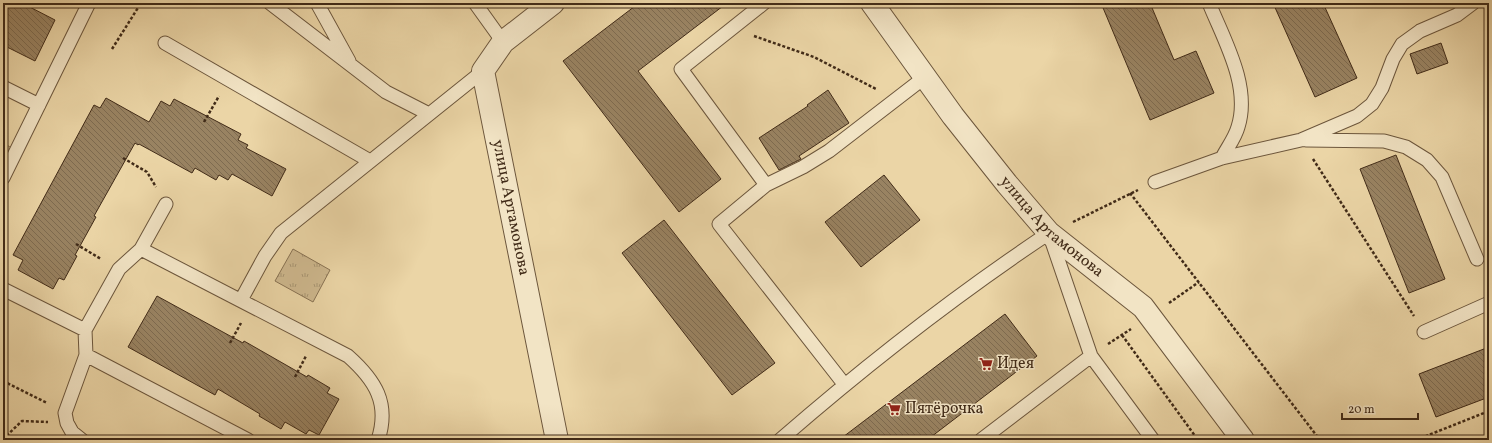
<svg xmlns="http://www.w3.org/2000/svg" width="1492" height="443" viewBox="0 0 1492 443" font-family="Vollkorn,serif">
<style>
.park{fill:url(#park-tufts);stroke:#887253}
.building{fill:url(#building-back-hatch);stroke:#412b18}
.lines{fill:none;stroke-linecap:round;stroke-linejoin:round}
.service-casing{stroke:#6c563c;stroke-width:15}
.minor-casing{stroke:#6c563c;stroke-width:24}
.path{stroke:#412b18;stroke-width:2.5;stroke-dasharray:3 2;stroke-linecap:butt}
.service{stroke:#f2e4c5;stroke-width:13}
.minor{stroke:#f2e4c5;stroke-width:22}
.labels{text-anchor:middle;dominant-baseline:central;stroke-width:3;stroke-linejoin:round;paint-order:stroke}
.street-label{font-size:16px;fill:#412b18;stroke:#f2e4c5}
.poi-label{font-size:16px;fill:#412b18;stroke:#f2e4c5;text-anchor:start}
</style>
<defs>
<pattern id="park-tufts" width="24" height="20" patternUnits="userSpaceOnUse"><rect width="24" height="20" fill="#ceb88e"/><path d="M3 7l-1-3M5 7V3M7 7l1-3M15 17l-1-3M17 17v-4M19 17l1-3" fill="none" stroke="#a99673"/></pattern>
<pattern id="building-back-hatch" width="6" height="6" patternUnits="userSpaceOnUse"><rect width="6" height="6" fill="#998362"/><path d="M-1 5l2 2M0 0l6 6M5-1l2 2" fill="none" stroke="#7e6b50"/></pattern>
</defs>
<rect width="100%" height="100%" fill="#ebd5a6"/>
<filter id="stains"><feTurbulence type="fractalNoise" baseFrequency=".005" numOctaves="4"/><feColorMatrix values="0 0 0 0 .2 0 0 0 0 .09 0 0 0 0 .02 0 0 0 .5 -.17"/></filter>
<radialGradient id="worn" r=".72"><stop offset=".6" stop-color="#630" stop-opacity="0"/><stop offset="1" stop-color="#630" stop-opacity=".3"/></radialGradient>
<path class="park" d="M3,143L12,148L3,165Z
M293,249L330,270L313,302L275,281Z"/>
<path class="building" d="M3,3H22L55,20L35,61L3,45Z
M639,3H727L638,71L721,179L679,212L563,61Z
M1101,3H1150L1174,60L1196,51L1214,93L1150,120Z
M1273,3H1323L1357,78L1315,97Z
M1441,43L1448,63L1417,74L1410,54Z
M828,90L849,123L799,156L801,159L779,170L759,138L808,106L807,105Z
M106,98L149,122L161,101L170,106L174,99L241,134L238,140L248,145L246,148L286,169L272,196L232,174L228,180L219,175L216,180L195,168L192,173L139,144L138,145L135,143L94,216L96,217L75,255L77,256L64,280L59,278L53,289L18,270L23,260L13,255L94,105L100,108Z
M1396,155L1445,279L1409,293L1360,169Z
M884,175L920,220L861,267L825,222Z
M664,220L775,363L732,395L622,253Z
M157,296L243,343L244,341L307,377L308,375L330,388L327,393L339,399L319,435L309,430L306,434L285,422L281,429L259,416L260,414L218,389L215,395L128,347Z
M1005,314L1037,356L927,440H839Z
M1489,347V397L1436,417L1419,374Z"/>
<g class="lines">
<g class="service-casing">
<path id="service" d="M270,3L386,92L429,114
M317,3L349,61
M475,3L503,42
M764,3L681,69L766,185L719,224L844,384
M1209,3C1224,40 1251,86 1238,127C1235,138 1227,148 1222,158
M165,43L370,161
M3,87L39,105
M1306,140L1384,141L1406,147L1427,160L1442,177L1477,259
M3,178L89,3
M1155,182L1222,158L1301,140L1357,116L1372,104L1382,88L1393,59L1402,44L1420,31L1457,15L1473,3
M766,185L803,167L829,151L925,77
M141,249L348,356C375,380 390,403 378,440
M3,289L85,330
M241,300L265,256L281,233L483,71
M1424,332L1489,303
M86,355L248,440
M82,440L72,432L67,423L65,413L86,355L85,330L119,269L141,249L166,204
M780,440C865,366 956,295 1049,233L1091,356L1153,440
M981,440L1091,356"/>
</g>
<g class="minor-casing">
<g id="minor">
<path id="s1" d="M553,3L503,42L483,71L557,440"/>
<path id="s2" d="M872,3L953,116L1007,184L1049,233L1143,307L1243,440"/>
</g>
</g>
<path class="path" d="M754,36L814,57L876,89
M112,49L141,3
M204,122L219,96
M123,158L147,172L156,187
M1313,159L1414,316
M1130,193L1320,440
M1073,222L1138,190
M76,244L101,259
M1169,303L1199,282
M1122,335L1198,440
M230,343L241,323
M1108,344L1131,329
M295,377L306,356
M3,381L47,403
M3,439L22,421L48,422
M1416,440L1489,411"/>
<use href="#service" class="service"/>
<use href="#minor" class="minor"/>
</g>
<defs>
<g id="supermarket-bare" transform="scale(1.08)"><path d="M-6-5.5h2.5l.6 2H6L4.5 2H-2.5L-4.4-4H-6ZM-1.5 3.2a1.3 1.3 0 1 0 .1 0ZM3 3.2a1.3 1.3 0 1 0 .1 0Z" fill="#8f2418" stroke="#f2e4c5" stroke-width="2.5" paint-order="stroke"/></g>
</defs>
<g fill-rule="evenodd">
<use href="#supermarket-bare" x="986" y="364"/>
<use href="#supermarket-bare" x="894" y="409"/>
</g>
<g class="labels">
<g class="street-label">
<text stroke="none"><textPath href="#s1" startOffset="238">улица Артамонова</textPath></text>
<text stroke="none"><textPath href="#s2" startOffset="288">улица Артамонова</textPath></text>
</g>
<g class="poi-label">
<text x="997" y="364">Идея</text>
<text x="905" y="409">Пятёрочка</text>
</g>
</g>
<rect width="1492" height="443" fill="none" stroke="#ebd5a6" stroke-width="16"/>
<rect x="4" y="4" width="1484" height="435" fill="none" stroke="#412b18" stroke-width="2"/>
<rect x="8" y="8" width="1476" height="427" fill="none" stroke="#412b18"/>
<path d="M1342 413v6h76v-6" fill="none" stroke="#412b18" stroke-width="2"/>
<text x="1348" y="413" font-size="12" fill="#412b18" stroke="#f2e4c5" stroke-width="3" paint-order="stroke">20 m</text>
<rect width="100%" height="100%" filter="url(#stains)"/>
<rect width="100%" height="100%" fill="url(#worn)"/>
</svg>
